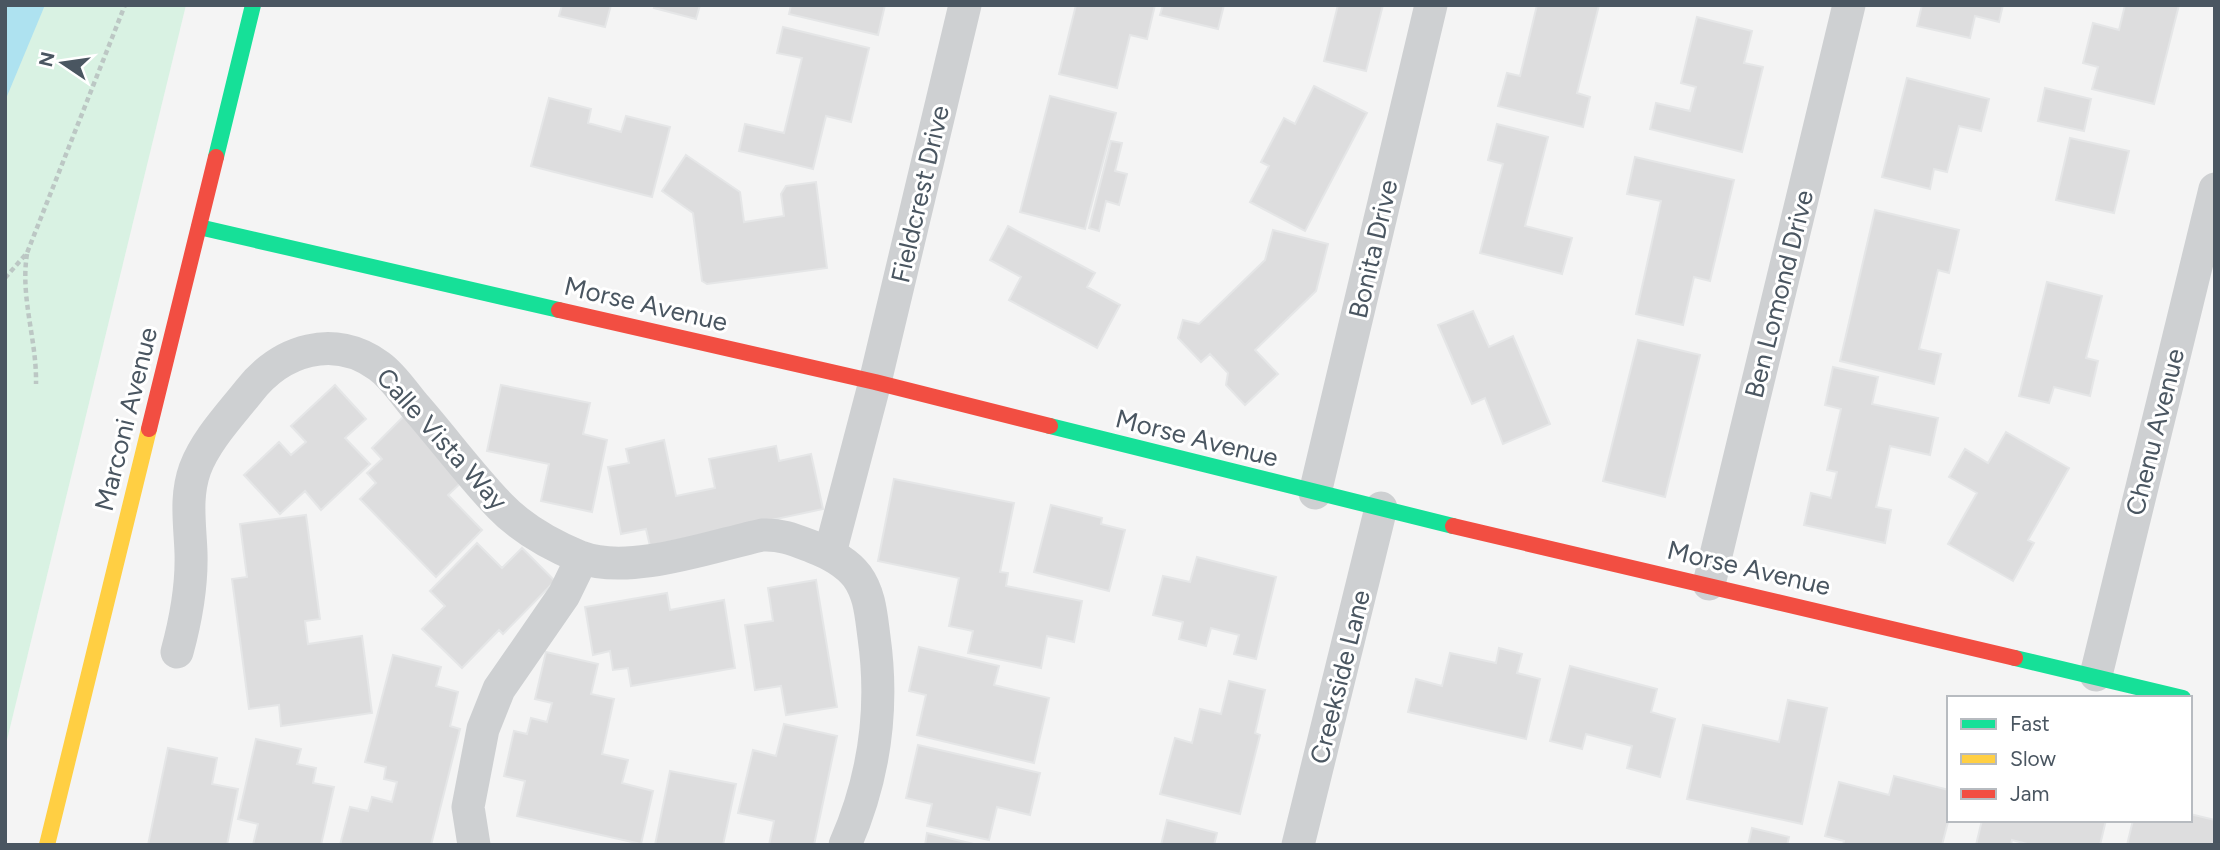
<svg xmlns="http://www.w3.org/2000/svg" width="2220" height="850" viewBox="0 0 2220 850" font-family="Figtree,sans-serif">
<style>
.green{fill:#d9f2e3}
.water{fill:#aee2f0}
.building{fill:#ddddde;stroke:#e5e6e7;stroke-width:2}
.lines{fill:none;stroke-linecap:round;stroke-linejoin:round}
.path{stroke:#bcc7c4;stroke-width:4.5;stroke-dasharray:5 3.5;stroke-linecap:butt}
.street{stroke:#ced0d2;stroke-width:33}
.fast{stroke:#16e098;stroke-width:16}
.slow{stroke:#ffcf43;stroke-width:16}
.jam{stroke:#f24e42;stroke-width:16}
.labels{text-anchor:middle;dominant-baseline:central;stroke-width:6;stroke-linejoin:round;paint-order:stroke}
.street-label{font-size:26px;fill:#4a5661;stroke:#fff}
</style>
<rect width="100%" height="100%" fill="#f4f4f4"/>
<path class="green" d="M5,5H186L5,748Z"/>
<path class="water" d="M5,5H45L5,101Z"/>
<path class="building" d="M562,5H611L605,27L559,16Z
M655,5H700L696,19L654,8Z
M791,5H885L878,35L789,14Z
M1076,5H1155L1147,39L1130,35L1117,88L1059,74Z
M1163,5H1224L1218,29L1160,15Z
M1338,5H1383L1366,71L1324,61Z
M1537,5H1599L1577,93L1590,97L1583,127L1498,106L1507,73L1520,76Z
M1922,5H2003L1999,22L1975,16L1970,38L1917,26Z
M2125,5H2179L2154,104L2092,89L2098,67L2083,63L2093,23L2119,30Z
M1697,17L1752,31L1744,63L1763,67L1742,152L1650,129L1656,103L1690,111L1696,87L1681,83Z
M783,27L869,48L851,122L826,116L813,169L739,151L745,124L784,133L802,58L777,53Z
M1907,78L1989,99L1981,131L1959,126L1947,172L1934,169L1930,189L1882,177Z
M1314,86L1367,113L1305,231L1250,202L1269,166L1261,162L1284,118L1295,124Z
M2045,88L2091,99L2084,131L2038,121Z
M1050,96L1116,113L1085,229L1020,212Z
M549,98L591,109L588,123L621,132L626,116L670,127L652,197L531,166Z
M1497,124L1548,137L1525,226L1572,238L1562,274L1480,253L1503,164L1488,160Z
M2070,138L2129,151L2114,213L2056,200Z
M1111,141L1122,143L1115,171L1127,174L1119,205L1106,201L1099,231L1089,228Z
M686,155L740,192L744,222L784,216L781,194L786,186L816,182L827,268L707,284L702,281L693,213L662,191Z
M1635,157L1734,180L1710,281L1694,277L1683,325L1636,314L1661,201L1627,194Z
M1875,210L1959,230L1949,273L1938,270L1919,349L1941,354L1934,384L1840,361Z
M1008,226L1095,273L1087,287L1120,305L1097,348L1009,300L1021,277L990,260Z
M1273,230L1328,244L1316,291L1255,350L1278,374L1245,405L1226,385L1228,373L1210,354L1201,362L1178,338L1183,320L1199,324L1265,260Z
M2047,282L2102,296L2086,358L2098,361L2090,396L2054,387L2049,403L2019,396Z
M1473,311L1489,347L1513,336L1550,424L1503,444L1485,398L1472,404L1438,325Z
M1638,340L1700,355L1665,497L1603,481Z
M1833,367L1878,377L1872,404L1938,418L1930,455L1890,446L1876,507L1891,510L1885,543L1804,525L1811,493L1831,498L1837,472L1827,470L1841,409L1825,405Z
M335,385L366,419L345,438L370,464L321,510L305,491L280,514L244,475L279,442L291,455L306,442L291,426Z
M501,385L590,403L583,434L607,440L592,512L541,501L549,464L487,451Z
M404,416L465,479L448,495L482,530L436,577L360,499L376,483L367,473L382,459L372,448Z
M2006,432L2069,468L2028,540L2034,543L2013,581L1948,544L1977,493L1949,477L1965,449L1988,463Z
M664,440L676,496L715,488L709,459L776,446L779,461L811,454L823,509L650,546L646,529L621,534L608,467L629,463L626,449Z
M894,479L1014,503L1000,572L1008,573L1006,586L1082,601L1074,642L1047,636L1041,668L968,653L973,631L949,626L959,578L878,561Z
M1051,505L1102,518L1101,524L1125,530L1109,591L1034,572Z
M306,515L320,619L305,621L308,644L362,636L372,713L281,726L279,705L249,709L232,579L247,577L240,524Z
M477,543L502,568L522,548L555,581L503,634L499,630L462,668L422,629L445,606L430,591Z
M1197,557L1276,577L1256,659L1234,654L1239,635L1211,628L1206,646L1179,639L1183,622L1153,615L1163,576L1190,582Z
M816,580L837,707L786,715L781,686L755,690L745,625L773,621L768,588Z
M667,593L670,610L724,600L735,668L631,686L628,668L613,670L610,651L593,655L585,607Z
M919,647L999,666L994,685L1049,698L1034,763L917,735L926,695L909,691Z
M1499,648L1522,654L1517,673L1540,679L1526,739L1408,712L1416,679L1442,686L1450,653L1496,663Z
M546,652L598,664L591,694L614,699L602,754L628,760L622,783L653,791L641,844L517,816L525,781L504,776L514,731L527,734L531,718L547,722L552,703L535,699Z
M393,655L441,667L436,686L458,692L450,726L460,729L431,845H340L350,807L368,811L372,797L392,802L397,782L384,779L386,767L365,762Z
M1570,666L1657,689L1651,712L1675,719L1660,777L1627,768L1632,746L1586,734L1582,749L1550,741Z
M1229,681L1265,690L1255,733L1260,735L1240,814L1160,794L1175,738L1192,743L1200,709L1221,714Z
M1788,700L1827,708L1802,824L1687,799L1703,725L1779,742Z
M784,724L837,736L814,845H769L774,821L738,813L753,750L776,756Z
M256,739L301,749L297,764L316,768L313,783L334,787L321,845H253L258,824L238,819Z
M918,745L1040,773L1030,815L997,807L989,840L927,826L932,804L906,798Z
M168,748L217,758L212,784L238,789L227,845H148Z
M670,771L736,784L723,845H655Z
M1894,776L1949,790V818L1942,845H1843L1844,841L1825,836L1839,782L1889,795Z
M2190,814L2215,820V845H2127L2133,820H2190Z
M1167,820L1217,833L1214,845H1161Z
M1982,820H2106L2100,845H2031L2012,840L2011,845H1976Z
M1752,828L1789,837L1787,845H1748Z
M927,833L978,845H925Z"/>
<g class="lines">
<path class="path" d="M27,254C20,298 37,340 36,384
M5,278L27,253L125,5"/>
<path class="street" d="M1315,493L1431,5
M830,553L875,382L965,5
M1709,584L1849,5
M177,652C186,619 192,587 191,553C190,524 185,497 195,469C206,440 230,415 249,391C281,350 334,333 379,366C393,376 403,392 414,405C443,438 470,475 500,506C522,529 551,545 580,557C629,576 712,546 762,535C782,534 795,540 813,547C829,553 846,562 857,576C870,594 871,615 874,637C884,708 874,779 845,845
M2096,675L2215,189
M474,845L468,807L483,729L499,689L564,595L582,558
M1298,845L1381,508"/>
<path class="fast" d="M216,157L253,5
M199,227L559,310
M1050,426L1453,526
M2015,658L2183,698"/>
<path class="slow" d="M47,845L149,429"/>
<path class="jam" d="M559,310L875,382L1050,426
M149,429L216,157
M1453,526L2015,658"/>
</g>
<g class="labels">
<g class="street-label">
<text transform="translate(920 194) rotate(-77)">Fieldcrest Drive</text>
<text transform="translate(1373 249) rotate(-77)">Bonita Drive</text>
<text transform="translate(1779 294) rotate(-76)">Ben Lomond Drive</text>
<text transform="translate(646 304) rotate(13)">Morse Avenue</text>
<text transform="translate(126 419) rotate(-76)">Marconi Avenue</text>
<text transform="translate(2155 432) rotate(-76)">Chenu Avenue</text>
<text transform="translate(1197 438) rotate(14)">Morse Avenue</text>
<text transform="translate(442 439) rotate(48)">Calle Vista Way</text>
<text transform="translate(1749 568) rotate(13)">Morse Avenue</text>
<text transform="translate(1340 677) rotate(-76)">Creekside Lane</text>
</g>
</g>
<rect width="2220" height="850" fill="none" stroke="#4a5661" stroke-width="14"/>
<rect x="1947" y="696" width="245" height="126" fill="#ffffff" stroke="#b7bbc0" stroke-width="2"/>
<rect x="1961" y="719" width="35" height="10" fill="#16e098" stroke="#b7bbc0" stroke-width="2"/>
<text x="2010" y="731" font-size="21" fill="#4a5661">Fast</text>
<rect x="1961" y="754" width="35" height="10" fill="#ffcf43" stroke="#b7bbc0" stroke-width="2"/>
<text x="2010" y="766" font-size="21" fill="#4a5661">Slow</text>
<rect x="1961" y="789" width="35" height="10" fill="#f24e42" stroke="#b7bbc0" stroke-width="2"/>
<text x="2010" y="801" font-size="21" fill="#4a5661">Jam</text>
<g transform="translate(63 63) rotate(283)" stroke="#ffffff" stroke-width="5" paint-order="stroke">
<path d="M0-5L12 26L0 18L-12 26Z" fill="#4a5661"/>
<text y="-10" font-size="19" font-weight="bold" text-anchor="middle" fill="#4a5661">N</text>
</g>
</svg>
